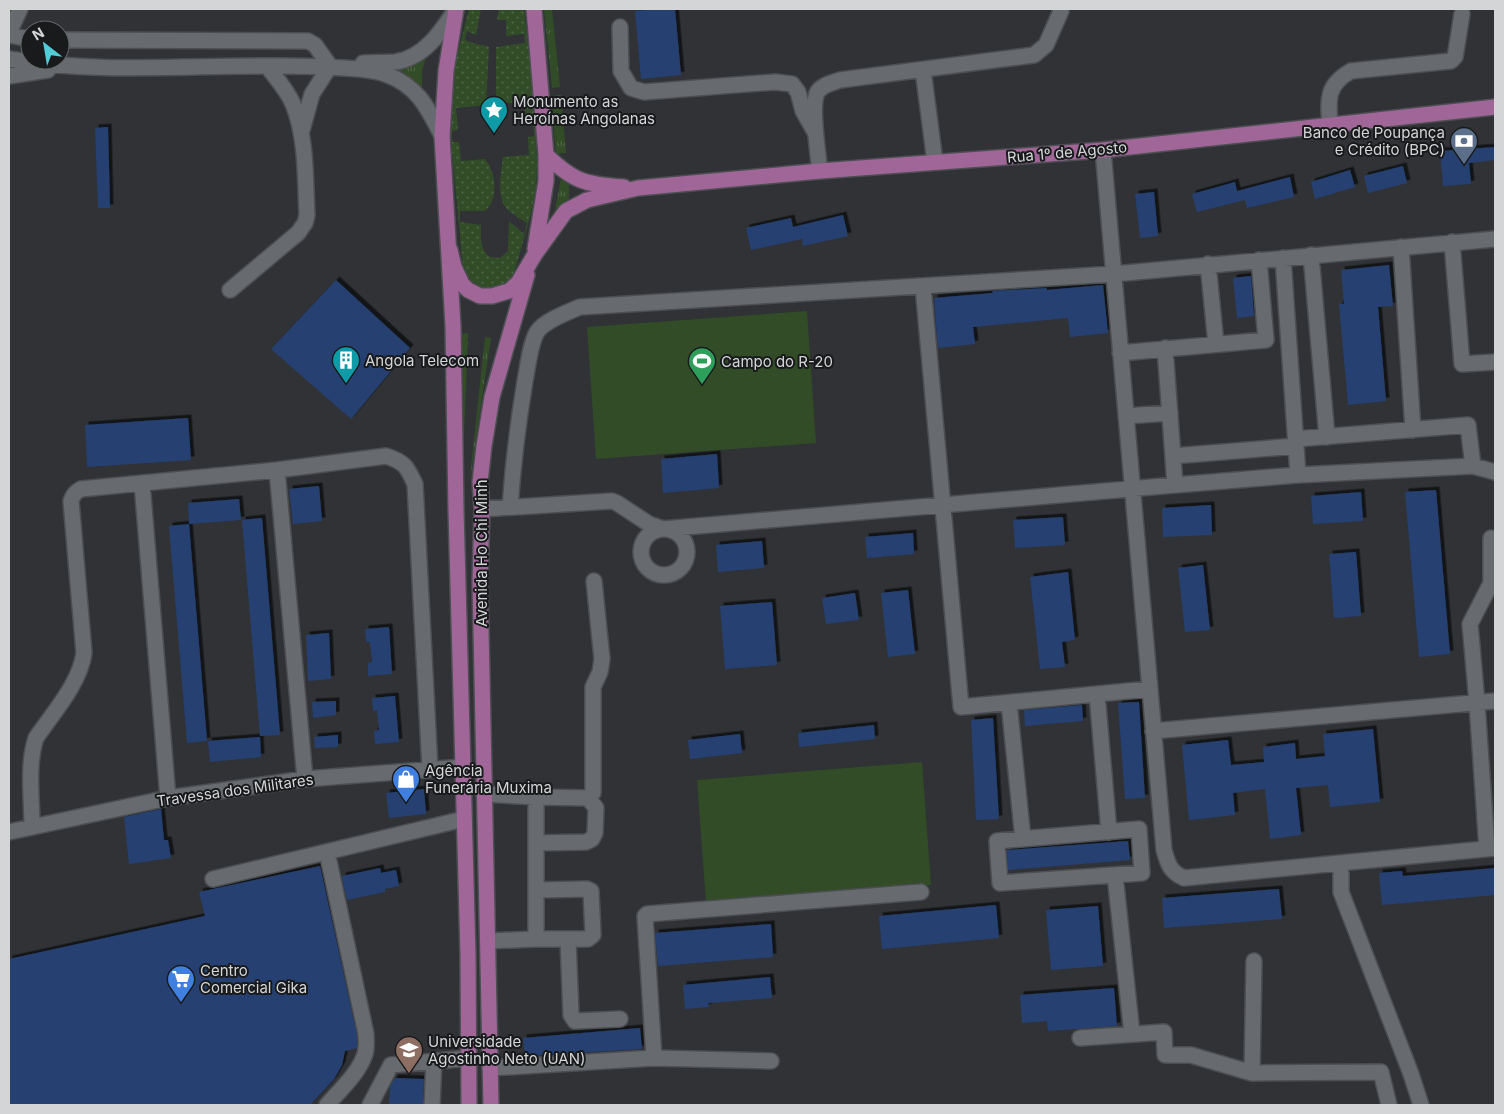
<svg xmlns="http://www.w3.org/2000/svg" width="1504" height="1114" viewBox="0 0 1504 1114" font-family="Inter,sans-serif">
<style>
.grass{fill:url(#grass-tufts)}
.park{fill:url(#park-dots)}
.garden{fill:#314c27}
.building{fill:#254171;filter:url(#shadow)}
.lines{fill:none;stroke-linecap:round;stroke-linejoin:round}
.minor-casing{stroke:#4c4e52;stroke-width:18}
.major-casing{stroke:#4c4e52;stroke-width:18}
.minor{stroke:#676a6f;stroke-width:15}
.major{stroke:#9f6697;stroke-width:15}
.labels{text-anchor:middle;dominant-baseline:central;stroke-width:4;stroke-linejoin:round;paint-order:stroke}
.poi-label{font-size:15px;fill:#d3d5d7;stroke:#191a1c;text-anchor:start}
.street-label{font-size:15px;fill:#d3d5d7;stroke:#191a1c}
</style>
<defs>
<pattern id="grass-tufts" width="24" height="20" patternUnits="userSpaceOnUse" patternTransform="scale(1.25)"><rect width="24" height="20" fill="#314c27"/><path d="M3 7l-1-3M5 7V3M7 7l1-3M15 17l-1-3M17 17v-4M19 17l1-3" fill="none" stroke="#4e6546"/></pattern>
<pattern id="park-dots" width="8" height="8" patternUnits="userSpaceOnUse" patternTransform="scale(1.25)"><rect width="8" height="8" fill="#314c27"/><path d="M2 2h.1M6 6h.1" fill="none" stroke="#4e6546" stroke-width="1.8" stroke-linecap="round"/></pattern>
<filter id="shadow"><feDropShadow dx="3.5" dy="-3.5" stdDeviation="0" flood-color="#0009"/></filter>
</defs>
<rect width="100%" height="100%" fill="#303236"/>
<path class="grass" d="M544,9H552L560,87L552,88Z
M429,50L422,70V95L388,68Z
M561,95L566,153L556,154L551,96Z
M561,178L569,182V199L555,210Z
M468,333L462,487L461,334Z
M485,337L491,338L469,485Z"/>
<path class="park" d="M469,9H481L476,35L467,31L465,40C474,45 481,44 489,47L486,105L456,108L458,130L452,131V142H459L461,161L485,159C496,172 499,199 485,211H460V222L481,225C481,237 479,249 490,257L500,258L508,251L509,221L524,234L527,223C521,219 513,215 507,209C496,197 501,172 503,157L529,155L528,137L534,136L533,124H527L524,102L496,104V47L525,43L524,34L506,36V20H497L499,9H524L535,109L537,165L536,189L531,213L513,277C494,293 475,293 463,268L449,118L453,72Z"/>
<path class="garden" d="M807,311L816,443L596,459L587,327Z
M922,762L931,885L706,902L697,780Z"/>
<path class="building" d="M655,9H675L681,75L641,79L635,11Z
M108,127L110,208H98L95,128Z
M1495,147V160L1469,163L1471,184L1443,186L1440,151Z
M1403,166L1407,183L1368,193L1364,176Z
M1350,170L1355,187L1315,199L1311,182Z
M1290,177L1294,197L1247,208L1245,200L1197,212L1192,194L1235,182L1237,191Z
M1154,192L1158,236L1140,238L1135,194Z
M843,215L848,236L803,246L802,239L751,250L746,228L791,218L793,227Z
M1389,265L1393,306L1378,307L1386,401L1348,405L1339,304H1344L1341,270Z
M1251,276L1254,316L1237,318L1233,278Z
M336,280L410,348L351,419L271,349Z
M1103,285L1108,333L1070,337L1068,318L973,327L975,344L938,348L934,298L993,293L992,291L1047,288V290Z
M188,418L191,460L87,467L85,425Z
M717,454L719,488L663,493L661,459Z
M319,486L322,521L293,524L289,489Z
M1436,490L1450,654L1419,657L1405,492Z
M1361,492L1363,521L1313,524L1311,496Z
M239,499L241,520L189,524L188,503Z
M1211,505L1212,535L1163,537L1162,508Z
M1063,517L1065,545L1015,548L1013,520Z
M262,518L280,735L260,736L242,520Z
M189,524L207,741L187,743L169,526Z
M913,533L914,554L867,558L865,537Z
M762,541L764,568L718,572L716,545Z
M1356,552L1361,616L1334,618L1329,554Z
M1203,565L1210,630L1185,632L1178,568Z
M1068,572L1075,640L1062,642L1065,667L1040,669L1030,577Z
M908,590L915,654L888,657L881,593Z
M855,593L859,620L826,624L822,598Z
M772,602L777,665L725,669L720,606Z
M389,627L392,674L368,676V663L372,662L370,642H366L365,629Z
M329,633L331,679L308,681L306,635Z
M395,696L399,742L375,744L374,731L379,730L377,710L373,711L372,698Z
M336,701V715L313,718L312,702Z
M1139,702L1145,798L1125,799L1118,703Z
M1082,705L1083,721L1025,726L1024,710Z
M993,718L999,819L976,820L971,720Z
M874,725L875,739L799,747L798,733Z
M1373,729L1380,802L1330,807L1328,785L1296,788L1301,835L1270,839L1265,789L1233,793L1235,815L1189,820L1182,745L1228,740L1231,765L1264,762L1263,747L1295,743L1296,759L1325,756L1323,734Z
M740,734L742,753L690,759L688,740Z
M338,735V747L315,748L314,737Z
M260,737L261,757L210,762L208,741Z
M424,789L426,814L389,818L386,793Z
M161,809L164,840H168L171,858L129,864L124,817Z
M1128,841L1130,860L1008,870L1007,850Z
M320,866L357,1035V1048L345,1051L342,1065L334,1079L310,1105H9V959L205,916L199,892Z
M380,868L381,873L396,870L399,886L385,889V892L347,900L342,876Z
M1495,868V895L1382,905L1379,873L1402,871L1403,876Z
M1279,889L1282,919L1164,928L1162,898Z
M996,905L999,938L882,949L879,916Z
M1098,906L1103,966L1051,970L1046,910Z
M771,924L773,957L658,966L655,933Z
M770,977L772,998L708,1003L709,1007L685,1009L683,985Z
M1114,988L1117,1026L1048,1031L1047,1021L1022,1023L1020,995Z
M640,1028L642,1049L525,1056L523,1038Z
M395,1078L424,1079L423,1105H389L390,1086Z"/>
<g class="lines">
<g class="minor-casing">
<path id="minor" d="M620,27L621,71L631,88L644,92L775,82L792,84L798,92L803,111L815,132
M9,33L20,9
M9,35L30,39
M60,40L308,41L315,45L330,66
M9,59C100,74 191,65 283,66C308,66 333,67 359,69C367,70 377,71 385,74C417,85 428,108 442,136
M363,63C374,62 384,63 395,62C424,58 441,32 456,9
M923,70L935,162
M9,76L48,70
M1330,125C1328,100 1326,85 1351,71L1451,61L1455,57L1462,14
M302,130L312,94L330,66
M1103,150L1164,850C1168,864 1170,872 1184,878L1495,848
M820,171C818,156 811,105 817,93C821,85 832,83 840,80L1034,55L1046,45L1061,11L1060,9
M1452,242L1462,364L1495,362
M1401,247L1413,430
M1311,255L1327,437
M1283,258L1298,475
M1208,264L1216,344
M923,286L961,707L1149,689
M230,290L298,233L305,223L307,215C305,179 307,139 293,104C287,90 276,78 267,66
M1165,348L1175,485
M1120,353L1266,340L1259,260
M1126,416L1170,413
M1296,439L1468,425L1473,466
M1173,456L1296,446
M277,470L305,779
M142,483L168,798
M510,507C513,464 518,423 525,381C528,366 530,344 537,332C544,321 568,312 580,307L1114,274L1495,239
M482,509L612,501L617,503L649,524L663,529L1175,485L1298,475L1473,466L1495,472
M641 552a23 23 0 1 1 46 0a23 23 0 1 1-46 0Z
M1097,694L1109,832
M1009,703L1023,839
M1153,731L1495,701
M484,794L536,797
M32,827C32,800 27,764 36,738C53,713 80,683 84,653L71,501C73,495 75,492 81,489L277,470L386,456C405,462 407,467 415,484L430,769
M1139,829L1142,873L1000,883L997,841Z
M9,832L168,798L305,779L464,767
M536,843L586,842L592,839L595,833L596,808L588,798
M1487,849L1477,703L1470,624L1491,583V538
M327,852L366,1034C366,1040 367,1048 365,1054C359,1073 340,1090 327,1105
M1341,863V892L1411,1074L1421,1105
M1115,875L1132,1034
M213,879L464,819
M536,890L587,889L591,891L593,935L588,939H536V797L588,798L593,793V687L600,672L602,659L594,581
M568,940L571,1015L575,1021L620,1019
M488,941L536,939
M1080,1038L1164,1032L1165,1055H1191L1252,1073L1381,1072L1389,1105
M654,1058L645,916L647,914L921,892
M490,1068L654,1058L771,1061
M1252,1073L1254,961
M370,1105L391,1065L470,1058
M432,1105L434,1061"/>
</g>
<g class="major-casing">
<path id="major" d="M456,9L446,71L442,136L453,326L456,510L468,955L469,1105
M534,9L546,155V181L535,249
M546,155C575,183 586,184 624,187
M450,250L454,267L462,284L468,290L480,296H492L509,291L518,283L535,254L566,211L587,200L638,188L820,171L1103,150L1495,107
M491,1105L480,582L482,509L480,482L484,446L492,397L527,275"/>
</g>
<use href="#minor" class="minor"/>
<use href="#major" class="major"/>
</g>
<defs>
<g id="sight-pin" transform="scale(1.4375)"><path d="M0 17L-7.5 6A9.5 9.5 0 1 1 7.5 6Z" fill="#0f9aa8" stroke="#191a1c"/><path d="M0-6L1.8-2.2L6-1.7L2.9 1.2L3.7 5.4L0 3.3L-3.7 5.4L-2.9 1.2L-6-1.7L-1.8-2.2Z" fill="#fff"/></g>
<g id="bank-pin" transform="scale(1.4375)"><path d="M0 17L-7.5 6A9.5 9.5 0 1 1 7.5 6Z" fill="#5c6f8a" stroke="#191a1c"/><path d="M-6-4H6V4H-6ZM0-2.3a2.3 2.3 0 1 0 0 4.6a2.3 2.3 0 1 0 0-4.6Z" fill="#fff"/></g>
<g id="building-pin" transform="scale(1.4375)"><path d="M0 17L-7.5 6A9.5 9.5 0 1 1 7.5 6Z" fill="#0f9aa8" stroke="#191a1c"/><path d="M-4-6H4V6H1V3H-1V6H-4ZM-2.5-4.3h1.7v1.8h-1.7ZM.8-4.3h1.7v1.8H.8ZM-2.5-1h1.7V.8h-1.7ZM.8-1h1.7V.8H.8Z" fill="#fff"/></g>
<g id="stadium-pin" transform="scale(1.4375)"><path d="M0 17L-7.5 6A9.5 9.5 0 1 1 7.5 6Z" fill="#2e9e5b" stroke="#191a1c"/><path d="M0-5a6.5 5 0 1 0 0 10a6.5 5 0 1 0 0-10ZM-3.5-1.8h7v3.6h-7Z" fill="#fff"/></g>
<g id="shop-pin" transform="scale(1.4375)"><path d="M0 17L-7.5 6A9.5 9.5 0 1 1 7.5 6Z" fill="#3f7fe0" stroke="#191a1c"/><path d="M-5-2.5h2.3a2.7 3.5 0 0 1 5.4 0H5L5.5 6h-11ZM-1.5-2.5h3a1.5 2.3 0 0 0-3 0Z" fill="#fff"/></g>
<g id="supermarket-pin" transform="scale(1.4375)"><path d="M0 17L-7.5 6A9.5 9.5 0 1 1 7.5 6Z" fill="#3f7fe0" stroke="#191a1c"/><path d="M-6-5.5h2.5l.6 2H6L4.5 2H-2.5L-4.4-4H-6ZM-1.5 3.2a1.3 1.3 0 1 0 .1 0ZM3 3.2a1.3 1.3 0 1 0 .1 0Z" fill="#fff"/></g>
<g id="university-pin" transform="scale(1.4375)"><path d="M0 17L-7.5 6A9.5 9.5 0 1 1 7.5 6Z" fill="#8d6e63" stroke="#191a1c"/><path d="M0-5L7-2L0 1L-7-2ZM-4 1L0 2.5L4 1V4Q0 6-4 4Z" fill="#fff"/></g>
</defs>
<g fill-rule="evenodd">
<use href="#sight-pin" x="494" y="110"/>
<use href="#bank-pin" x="1464" y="141"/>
<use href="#building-pin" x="346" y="360"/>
<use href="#stadium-pin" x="702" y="361"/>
<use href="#shop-pin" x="406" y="779"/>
<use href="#supermarket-pin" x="181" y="979"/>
<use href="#university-pin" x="409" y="1050"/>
</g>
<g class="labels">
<g class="poi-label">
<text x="513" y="101">Monumento as<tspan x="513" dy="17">Heroínas Angolanas</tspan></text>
<text x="1445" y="132" text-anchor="end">Banco de Poupança<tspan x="1445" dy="17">e Crédito (BPC)</tspan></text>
<text x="365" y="360">Angola Telecom</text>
<text x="721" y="361">Campo do R-20</text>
<text x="425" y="770">Agência<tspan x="425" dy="17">Funerária Muxima</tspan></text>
<text x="200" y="970">Centro<tspan x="200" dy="17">Comercial Gika</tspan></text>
<text x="428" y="1041">Universidade<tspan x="428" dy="17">Agostinho Neto (UAN)</tspan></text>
</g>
<g class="street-label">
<text transform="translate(1067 152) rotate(-5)">Rua 1º de Agosto</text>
<text transform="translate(481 553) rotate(-90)">Avenida Ho Chi Minh</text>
<text transform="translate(235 790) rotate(-8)">Travessa dos Militares</text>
</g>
</g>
<rect width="1504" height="1114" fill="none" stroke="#d3d5d7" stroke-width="20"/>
<g transform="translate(45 45) rotate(329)"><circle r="24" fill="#191a1c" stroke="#636567"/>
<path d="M0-4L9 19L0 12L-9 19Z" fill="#52ccd6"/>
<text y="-8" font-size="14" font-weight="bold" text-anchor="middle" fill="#d3d5d7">N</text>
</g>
</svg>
